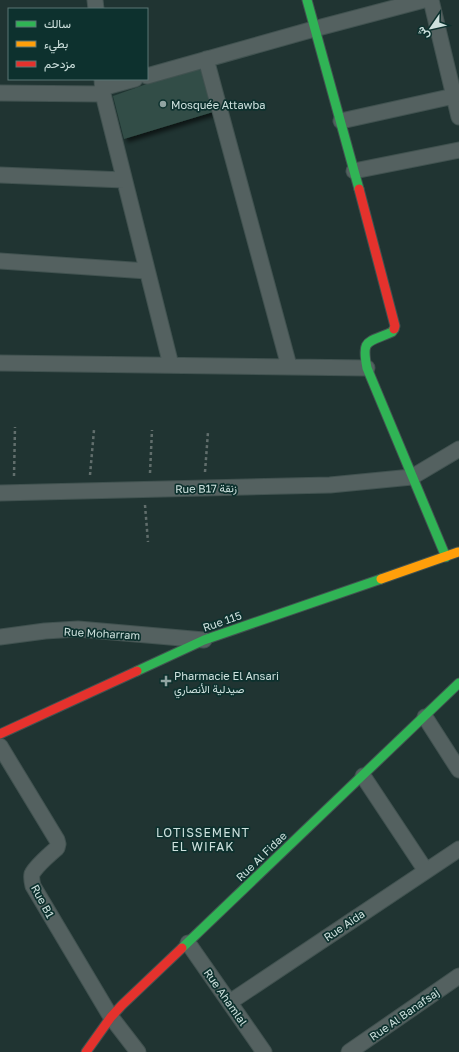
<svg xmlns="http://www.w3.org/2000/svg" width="459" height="1052" viewBox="0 0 459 1052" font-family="'Golos Text',Vazirmatn,sans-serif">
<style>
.building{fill:#324d46;filter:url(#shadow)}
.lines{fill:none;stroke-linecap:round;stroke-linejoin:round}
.street-casing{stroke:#415250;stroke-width:17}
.fast-casing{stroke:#415250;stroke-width:11}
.slow-casing{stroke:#415250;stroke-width:11}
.jam-casing{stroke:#415250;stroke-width:11}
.path{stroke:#616e6c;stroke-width:2.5;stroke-dasharray:3 3;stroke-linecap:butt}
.street{stroke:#546160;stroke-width:15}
.fast{stroke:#30b455;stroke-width:9}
.slow{stroke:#ff9f0a;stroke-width:9}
.jam{stroke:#e5322d;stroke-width:9}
.poi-dot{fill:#91a4a2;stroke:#0d312e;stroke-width:1.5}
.labels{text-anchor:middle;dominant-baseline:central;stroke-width:3.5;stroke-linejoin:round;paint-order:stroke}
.poi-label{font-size:11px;fill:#cee1de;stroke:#0d312e;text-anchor:start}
.street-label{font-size:11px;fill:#cee1de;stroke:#0d312e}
.neighbourhood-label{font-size:12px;letter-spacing:1px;fill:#cee1de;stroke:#0d312e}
</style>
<defs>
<filter id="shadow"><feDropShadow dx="3.5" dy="3.5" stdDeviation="2" flood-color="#0009"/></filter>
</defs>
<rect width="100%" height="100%" fill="#203432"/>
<path class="building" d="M200,65L213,112L124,139L113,96Z"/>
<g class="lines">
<g class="street-casing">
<path id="street" d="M95,0L96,9
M431,0L459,117
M206,59L289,366
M147,76L314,29L424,0
M102,79L103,94L171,365
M102,88L135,79
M0,93L103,94
M341,121L454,96
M354,171L459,150
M0,175L124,180
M0,261L147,271
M0,363L367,368
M0,493L330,485L412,477L459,449
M0,637L45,631L78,629L204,640
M425,717L459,770
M0,746L57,840L58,844L57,848C50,854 36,866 32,874C31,878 32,882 33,886L111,1017L138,1052
M363,776L426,871
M188,943L264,1052
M230,1002L459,849
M349,1052L459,976"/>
</g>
<g class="fast-casing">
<path id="fast" d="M307,0L359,189
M394,329L392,332C368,343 361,338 367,368L446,557
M137,671L204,640L381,579
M182,948L459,683"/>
</g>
<g class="slow-casing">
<path id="slow" d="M381,579L458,552"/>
</g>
<g class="jam-casing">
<path id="jam" d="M359,189L395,326L394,329
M0,734L137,671
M86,1052L111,1017L122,1005L182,948"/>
</g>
<path class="path" d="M205,472L208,432
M150,473L152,430
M90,475L94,430
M14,476L15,427
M145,505L148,542"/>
<use href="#street" class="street"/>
<use href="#fast" class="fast"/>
<use href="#slow" class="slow"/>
<use href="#jam" class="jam"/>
</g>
<g class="poi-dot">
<circle cx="163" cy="104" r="4"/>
<path d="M164 675h4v4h4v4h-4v4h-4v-4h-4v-4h4z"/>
</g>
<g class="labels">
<g class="poi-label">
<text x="171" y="104">Mosquée Attawba</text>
<text x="174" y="675">Pharmacie El Ansari<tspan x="174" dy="13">صيدلية الأنصاري</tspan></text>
</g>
<g class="street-label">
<text transform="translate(206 488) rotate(-1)">Rue B17 زنقة</text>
<text transform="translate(222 621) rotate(-19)">Rue 115</text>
<text transform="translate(102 633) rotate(3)">Rue Moharram</text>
<text transform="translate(261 856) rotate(-44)">Rue Al Fidae</text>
<text transform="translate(43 901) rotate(62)">Rue B1</text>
<text transform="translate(344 925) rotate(-34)">Rue Aida</text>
<text transform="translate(226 997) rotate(55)">Rue Ahamlal</text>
<text transform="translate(404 1014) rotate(-35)">Rue Al Banafsaj</text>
</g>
<g class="neighbourhood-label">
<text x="203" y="832">LOTISSEMENT<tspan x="203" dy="14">EL WIFAK</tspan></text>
</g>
</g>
<rect x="8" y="8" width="140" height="72" fill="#0d312e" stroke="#5a7774"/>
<rect x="16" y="21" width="20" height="6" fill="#30b455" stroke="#5a7774"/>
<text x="44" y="28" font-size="12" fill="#cee1de">سالك</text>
<rect x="16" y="41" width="20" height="6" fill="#ff9f0a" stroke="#5a7774"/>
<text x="44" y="48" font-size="12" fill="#cee1de">بطيء</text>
<rect x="16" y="61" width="20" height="6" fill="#e5322d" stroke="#5a7774"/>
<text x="44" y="68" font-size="12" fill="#cee1de">مزدحم</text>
<g transform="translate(431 28) rotate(236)" stroke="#0d312e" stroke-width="3" paint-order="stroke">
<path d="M0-3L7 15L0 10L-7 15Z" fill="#cee1de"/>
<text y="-6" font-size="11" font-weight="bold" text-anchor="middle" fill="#cee1de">ش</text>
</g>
</svg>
